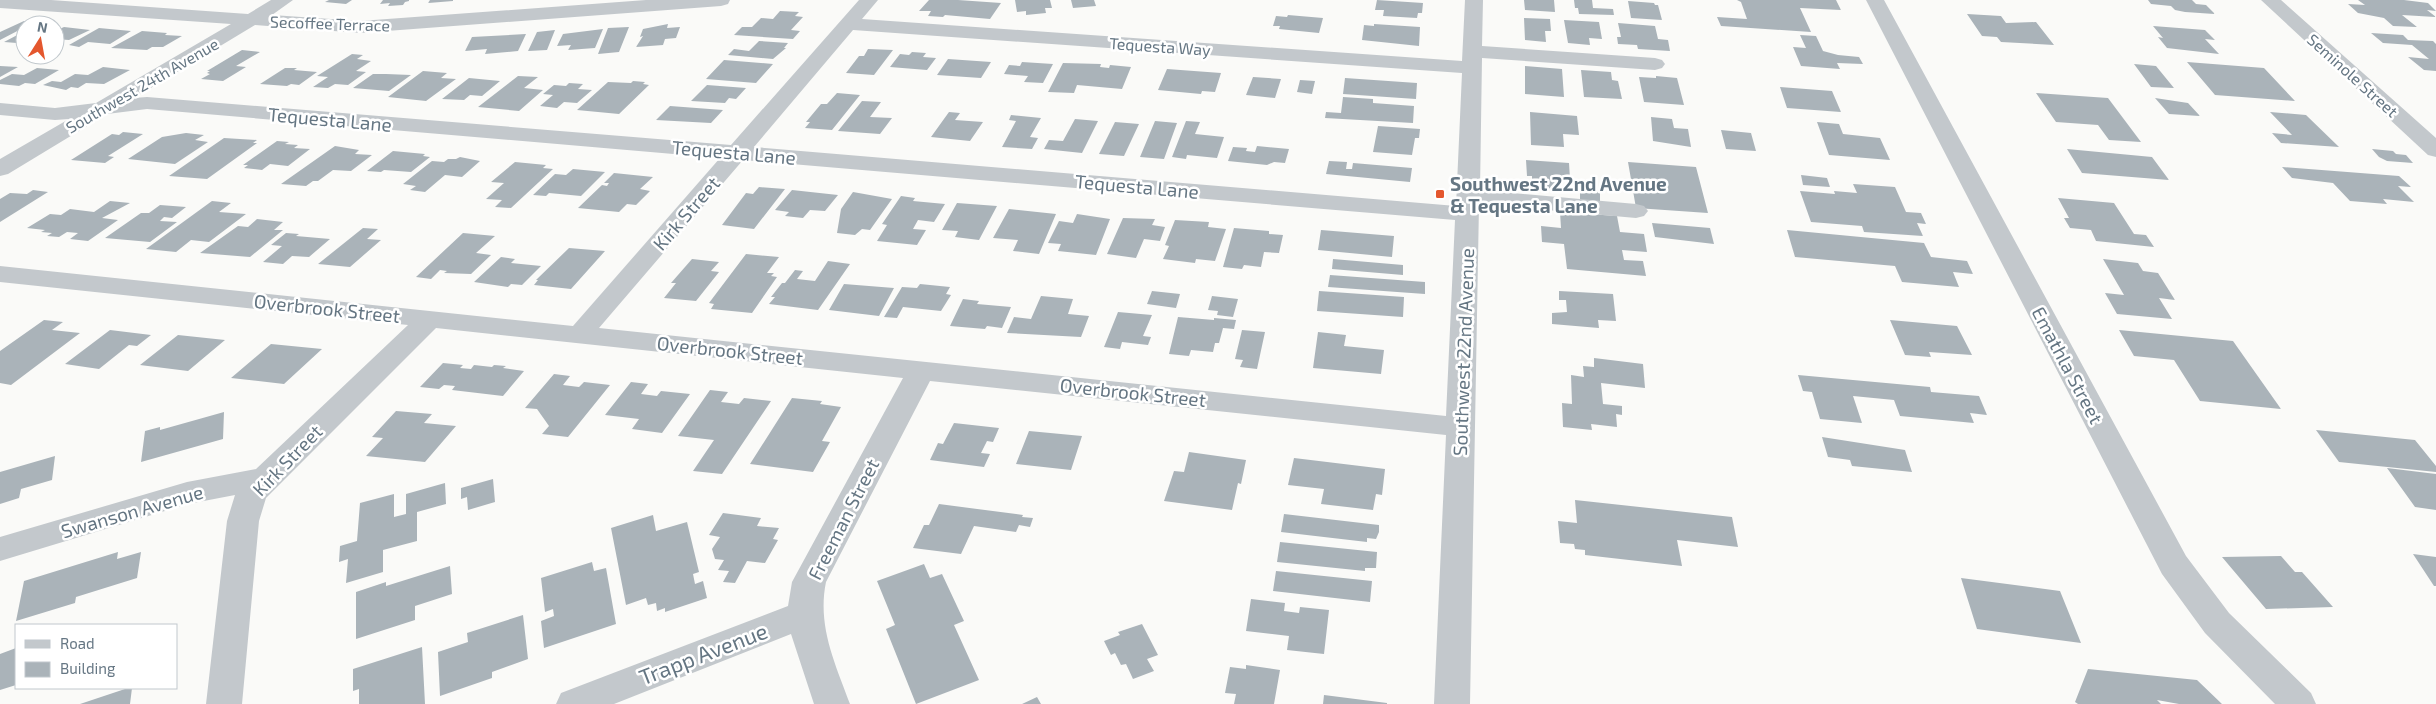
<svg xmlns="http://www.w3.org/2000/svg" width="2436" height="704" viewBox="0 0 2436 704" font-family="'Exo 2',sans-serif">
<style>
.building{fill:#aab3b9}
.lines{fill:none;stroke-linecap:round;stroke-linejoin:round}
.minor{fill:#c3c8cc;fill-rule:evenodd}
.poi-dot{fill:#e4572e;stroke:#fff;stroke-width:2}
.labels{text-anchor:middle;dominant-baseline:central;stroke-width:5;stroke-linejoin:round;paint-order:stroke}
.far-street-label{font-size:16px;fill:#657683;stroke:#fff}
.street-label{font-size:19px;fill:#657683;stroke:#fff}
.poi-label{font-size:19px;font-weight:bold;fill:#657683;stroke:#fff;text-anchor:start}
.near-street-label{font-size:22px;fill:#657683;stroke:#fff}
</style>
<rect width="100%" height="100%" fill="#fafaf8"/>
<path class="building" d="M329,0H352L346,4L325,2Z
M383,0H409V1L405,2L403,5L388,6L390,3L380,4Z
M430,0H453V1L428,3Z
M929,0H958L1001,3L990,19L945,15L943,17L928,16L931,11H919Z
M1015,0H1050L1052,8H1045L1046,13L1026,15V11L1017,12Z
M1071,0H1094L1096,6L1073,8Z
M1377,0L1423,3L1422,13H1418L1417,18L1383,16L1384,10H1375Z
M1524,0H1554L1555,12L1525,10Z
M1574,0H1592L1593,8L1613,9L1614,15L1579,14L1578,8H1575Z
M1737,0H1836L1841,10L1800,8L1811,32L1721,26L1717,17L1747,19L1741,2Z
M2148,0H2192L2196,4L2206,5L2215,14L2185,12L2175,10L2171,6L2151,4Z
M2358,0H2404L2428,3L2436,11L2427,10L2436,17L2402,15L2417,27L2393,26L2384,18L2358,13L2348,4L2365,5Z
M1628,1L1654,3L1655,5H1658L1662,20L1631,18Z
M780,11L799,12L795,16L803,17L791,30L800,31L793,39L734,35L742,27H752L761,18L773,19Z
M1967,14L2001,16L2006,23L2036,22L2054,45L2001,42L1997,37L1982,36Z
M1288,15L1323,18L1319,33L1279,29L1280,26H1273L1276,16L1287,17Z
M1524,18L1550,19L1551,31H1545L1546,42L1525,40Z
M1564,20L1599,22L1602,39L1589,38L1590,45L1568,43Z
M24,21L36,22L25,25V27L0,40V32Z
M1618,23L1655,26L1658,39L1668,40L1670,51L1638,49L1637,45L1618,44L1617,37H1621Z
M668,24L667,28L680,27L676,38L665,39L663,45L636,47L643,36L640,37L643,29Z
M1374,24L1420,27L1419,46L1362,40L1364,25L1374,26Z
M2153,26L2205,30L2215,40L2205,39L2219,54L2167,48L2158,37L2163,38Z
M64,27L90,30L69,40L55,39V31Z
M629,27L619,52L598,54L608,28Z
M99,28L131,31L110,44L88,42L79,47L69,45Z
M603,29L595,48L568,50L571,45L557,46L563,34Z
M555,30L547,50L528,51L537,32Z
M25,31V39L17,43L4,42Z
M142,31L167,33L165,35L182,36L163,47H152L147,50L111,48Z
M2371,33L2403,35L2408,40L2433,41L2436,44V71L2424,70L2408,57L2429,59L2412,45L2383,43Z
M526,34L518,51L485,54L487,49L465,51L472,37Z
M1800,35L1816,36L1823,51L1838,55L1859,57L1863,64L1837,63L1840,69L1801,66L1793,47L1806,48Z
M759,41L788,43L784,48H786L773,59L728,55L734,49L749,51Z
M868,49L893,50L874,75L846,73L859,56H864Z
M242,50L260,52L236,66L246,67L223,81L201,79L210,74L207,73L210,71H207Z
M912,52L926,53L923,57L936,58L927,70L890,67L900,54L909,55Z
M352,54L363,55L357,59L371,61L356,71L366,72L348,85L335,84L328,88L313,87L328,77L317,76Z
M948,59L991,62L981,78L937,75Z
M724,60L773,64L756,83L706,79Z
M1022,62L1053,64L1043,83L1024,82L1028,76L1004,74L1009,65L1020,66Z
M2187,62L2264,68L2295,101L2215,95Z
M1063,63L1101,64L1100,67L1109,68L1110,65L1131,67L1122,89L1077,85L1074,93L1048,92Z
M2134,64L2156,66L2174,88L2151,87Z
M0,66L18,67L0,77Z
M1525,66L1562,69L1564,97L1525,94Z
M103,67L130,70L104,84L86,83L78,88L71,87L66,90L43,85L52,81L61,82L75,74L88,75Z
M37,68L59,70L35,84L25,83L19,86L0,84V80L12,74L24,75Z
M285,68H297L294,70L317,72L299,85L291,84L287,86L260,84Z
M1167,69L1221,73L1215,92L1202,91L1201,94L1158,90Z
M1581,70L1611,72L1612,80L1618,81L1622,99L1584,97Z
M423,71L447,73L441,78L456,79L426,101L388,97Z
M373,74H386L411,75L389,91L353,88Z
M518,76L538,77L524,88L543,90L519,111L478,107Z
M1656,76L1677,78L1684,105L1644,102L1639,77L1656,78Z
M1253,77L1281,79L1275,98L1246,95Z
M469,78L500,81L482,96L470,95L464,100L442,99Z
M1345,78L1417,83L1416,99L1343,94Z
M1300,80L1315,81L1312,94L1297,92Z
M633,81L645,82L643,84L649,85L619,114L577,110L608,82L631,83Z
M569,83L583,84L578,89L592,90L577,103L564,102L557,108L540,106L553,95L543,94L554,85L566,86Z
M707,85L746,88L736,99L729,98L725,103L691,101Z
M1780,87L1832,91L1841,112L1787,108Z
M837,93L860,95L832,130L805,128L810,122H806L821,104H827Z
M2036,93L2108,98L2141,142L2109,140L2098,125L2056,122Z
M1343,97L1373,99V103L1414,106L1413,123L1325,118L1326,112L1341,113Z
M2155,98L2188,103L2200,116L2169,114Z
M862,101L881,102L870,117L892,118L880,134L838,131Z
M670,106L723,110L711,123L656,120Z
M949,112L960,113L955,120L983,122L970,141L931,137Z
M1530,112L1577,116L1579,135L1563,134L1564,147L1531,145Z
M2270,112L2306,115L2339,147L2281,143L2272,133L2292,135Z
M1011,115L1041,118L1030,137L1038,138L1032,149L1002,147L1016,121L1009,120Z
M1651,117L1672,119L1674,128L1688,129L1691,147L1653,141Z
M1075,119L1098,121L1082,153L1044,149L1049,140L1063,141Z
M1155,121L1177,123L1164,159L1140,157Z
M1186,121L1200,122L1195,134L1224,137L1217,158L1187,155L1186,159L1172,157Z
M1115,122L1139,124L1124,156L1099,154Z
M1817,122L1839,124L1843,134L1880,138L1890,160L1829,155Z
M1378,126L1420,129L1419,138H1415L1412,155L1373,152Z
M1721,130L1751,133L1756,151L1726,149Z
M123,132L143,134L108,156L114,157L105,163L71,160L112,134L119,135Z
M186,133L204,135L195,140L208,142L175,164L128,159L162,137Z
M224,138L257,140L253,143H257L207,179L169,176Z
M277,141L289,142L285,144L298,145L294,148L310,149L288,166L270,164L262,170L244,168L248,165H243Z
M335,146L359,150L355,154L372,155L351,171L333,170L318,181H313L306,186L281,184Z
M1257,146L1289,149L1285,163L1274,162L1267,165L1228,161L1233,147L1247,148L1246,151L1255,152Z
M2067,149L2152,157L2169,180L2082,173Z
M2372,149L2393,151L2396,154L2406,155L2413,163L2387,161L2379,157Z
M393,151L425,154L423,156L430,157L411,172L384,170L381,172L367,171Z
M460,157L480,161L462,177L445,175L425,192L410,190L416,186L403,184L432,161L444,162L448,159H456Z
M1526,160L1569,163L1570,179L1556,178L1557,189L1532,187V176H1527Z
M1329,161L1347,162L1346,169H1352L1353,163L1412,168L1410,182L1326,174Z
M515,162L546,165L543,168L553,169L511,208L495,207L502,200L486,199L504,183L491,182Z
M1628,162L1696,167L1708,213L1636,208Z
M2282,167L2399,176L2411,187L2398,186L2414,202L2383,199L2387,204L2350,201L2333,183L2292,178Z
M573,169L605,172L581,196L549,193L546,196L533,195L555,174L566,175Z
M614,173L653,177L640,189L650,191L636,205L627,204L619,212L578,208L602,185L607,186L609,183H604Z
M1801,175L1827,178L1830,187L1803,185Z
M1853,184L1895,187L1906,212L1921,213L1926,224L1917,223L1923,236L1864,232L1862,226L1811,222L1800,191L1835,194L1834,191L1857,193Z
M759,187L785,189L754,229L722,225L746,193L753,194Z
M33,190L48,192L0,222V199L10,193L27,194Z
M792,190L838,195L825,211L810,210L803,218L785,216L789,212L775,210Z
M1580,190L1600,192V203L1580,201Z
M853,192L892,199L870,230L862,229L855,235L837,233L841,209Z
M901,196L915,198L913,201L945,204L934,222L918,220L913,229L926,230L917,245L877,241L887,225L882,224Z
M2058,198L2114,203L2134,234L2146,235L2154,247L2096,241L2091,230L2070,228L2064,218H2069Z
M110,201L130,203L102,218L118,220L88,241L70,239L78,233L67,232L59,237L47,236L52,233L41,232L45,230L27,228L50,214L61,215L70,209L94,212Z
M212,201L231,203L219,212L246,214L209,242L191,240L176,252L146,249Z
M957,203L997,206L979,240L955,237L958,231L942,230Z
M160,205L186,207L172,218L164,217L160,221L177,222L150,242L105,238L141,213H149Z
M1009,209L1056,214L1039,254L1013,251L1018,240L993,238Z
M1560,212L1617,216L1620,232L1644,234L1647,252L1622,250L1624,260L1643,261L1646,276L1567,269L1564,244L1542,242L1541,226L1561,228Z
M1077,214L1110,219L1096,255L1058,251L1061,244L1048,243L1059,221L1073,223Z
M1123,218L1155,219L1152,225L1165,227L1160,241L1144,239L1136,258L1107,254Z
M257,219L283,222L274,230H283L250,257L200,253L238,226L248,227Z
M1175,220L1209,222L1208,227L1226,229L1215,261L1196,259L1195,263L1163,259L1169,246L1165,245Z
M1652,223L1710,228L1714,244L1655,237Z
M363,228L378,229L367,239L381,240L350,267L318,264Z
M1234,228L1269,231V234L1283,235L1279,253L1264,252L1261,267L1244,265L1242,269L1223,267Z
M1321,230L1394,236L1392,257L1318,250Z
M1787,230L1924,243L1931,257L1967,261L1973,274L1953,272L1959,287L1902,282L1895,266L1795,257Z
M286,233L299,234L296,236L330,239L309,257L292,256L283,264L263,262L282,246L271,245Z
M463,233L495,236L476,253L491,255L471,274L444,273L447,271L440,270L431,279L416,277Z
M569,248L605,251L571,289L534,285L538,280H536Z
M746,254L779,257L767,273H774L771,276L777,277L752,313L711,309L714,304L709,303Z
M501,257L515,259L511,263L541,266L522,285L511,284L508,287L474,282Z
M692,259L719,262L711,271L719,272L696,301L664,298L676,283H671Z
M1333,259L1403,265V275L1332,269Z
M2103,259L2138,263L2143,271L2158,273L2175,300L2159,298L2172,319L2117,314L2105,293L2124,295Z
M828,261L850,264L818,310L769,304L775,297H771L782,283H785L795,270L803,271L797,279L815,281Z
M1330,275L1425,282V294L1328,287Z
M844,284L894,288L879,316L829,310Z
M920,284L950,287L946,294L951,295L941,311L903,307L897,318L884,317L902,287L917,288Z
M1152,291L1180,294L1176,308L1147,304Z
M1319,291L1404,297L1403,317L1317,311Z
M1559,291L1613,294L1616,321L1598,320L1599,328L1552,324V313L1567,312L1566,300H1559Z
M1041,296L1073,299L1068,314L1089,316L1081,337L1007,333L1014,317L1031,319Z
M1212,296L1238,299L1233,317L1217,315L1218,311L1208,310Z
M963,299L979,301L977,304L1011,307L1002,328L987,326L985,329L950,326Z
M1118,312L1152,315L1143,336L1151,337L1148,345L1122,342L1120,349L1104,347Z
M1178,317L1214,320V318L1236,320L1234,329L1223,328L1219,343H1215L1213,352L1191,350L1189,356L1169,354Z
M44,320L63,322L52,330L80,333L11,385L0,383V351Z
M1890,320L1957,326L1972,355L1929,352L1931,357L1905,355Z
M110,330L151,335L137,346L129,345L99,369L65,364Z
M1242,330L1265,332L1257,369L1240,367L1243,360L1235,359Z
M2119,330L2233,341L2281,409L2200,401L2174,360L2134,356Z
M1318,332L1346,335L1344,346L1384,350L1381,374L1313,368Z
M178,335L225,340L188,371L140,365Z
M271,344L322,349L284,384L231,378Z
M1594,358L1643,364L1645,388L1601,383L1603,404L1622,406V415L1616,414L1617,427L1591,424L1592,430L1563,427L1562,403L1572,404L1571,375L1584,377L1583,366L1594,367Z
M443,363L463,365L460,368L471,369L474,365L492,367L494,365L506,366L503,368L524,371L503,396L452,390L455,386L444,385L439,389L420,387Z
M554,374L570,376L563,385L579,387L584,382L610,385L568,437L542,434L549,426L537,409L525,408Z
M1798,375L1930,387L1931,392L1979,396L1987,415L1970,413L1974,423L1900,416L1894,400L1853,396L1862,423L1820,419L1812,392L1803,391Z
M631,382L648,384L641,394L657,396L661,391L690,394L662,433L632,429L639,419L605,415Z
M710,390L728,392L721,402L739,404L744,398L771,401L722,474L693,471L714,440L678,436Z
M792,398L822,401L820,404L841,407L822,441L830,442L813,472L750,464Z
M396,411L432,414L424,423L456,426L425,462L366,456L383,438L372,437Z
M224,412L223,439L141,462L145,431L160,427V430Z
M954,423L999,428L993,442L987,441L981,453L990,454L984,467L930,460L938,443L943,444Z
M2316,430L2415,440L2436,466V472L2339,462Z
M1029,431L1082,436L1071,470L1016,464Z
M1822,437L1905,450L1912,472L1852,466L1850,460L1828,457Z
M1189,452L1246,460L1241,484L1238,483L1232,510L1164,501L1174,471L1184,472Z
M55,456L52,480L21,489L19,498L0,504V472Z
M1294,458L1385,469L1382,495L1376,494L1373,510L1321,504L1324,489L1288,485Z
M2387,468L2436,474V510L2415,507Z
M493,479L495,502L468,510L467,497L461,499V488Z
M445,483L446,504L417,512V541L383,550V572L346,583L348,559L339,562L340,546L357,541L360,503L394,494V517L406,514V494Z
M1575,500L1732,517L1738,547L1677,540L1682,566L1585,555V550L1575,549L1574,544L1560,543L1558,521L1577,523Z
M939,504L1023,515L1022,517L1033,518L1030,527L1019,525L1016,532L974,526L961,554L913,548L924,525H929Z
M723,513L761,518L757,526L779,528L773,539L778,540L765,563L747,561L735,583L723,582L729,571L718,570L724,560L715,559L712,549L720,537L709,535Z
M1284,514L1379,525V532L1376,539L1367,538V542L1281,532Z
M653,515L656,531L687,522L699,572L693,574L695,584L703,581L707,598L665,612V608L657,611L656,603L648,605L646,598L626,605L611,528Z
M1280,542L1377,552L1376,568H1365V571L1277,562Z
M118,552L117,559L141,552L137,578L76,597L75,603L16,621L24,581Z
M2413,554L2436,557V586H2434Z
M2281,556L2295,572H2302L2333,607L2266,609L2222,557Z
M592,562L594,571L606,568L616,624L544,648L541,621L554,616L553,609L545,612L541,578Z
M924,564L930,578L942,574L964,621L954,625L979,680L916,704L886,629L895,625L877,581Z
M450,566L452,594L415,606V620L356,639V592L386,582V586Z
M1276,571L1372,581L1370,602L1273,591Z
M1961,578L2060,591L2081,643L1977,629Z
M1251,599L1285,603L1284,611L1299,613L1300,607L1329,610L1324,654L1287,650L1289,636L1246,631Z
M523,615L528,659L492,672V678L440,696L438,652L468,642L467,633Z
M1142,624L1158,655L1147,659L1154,671L1133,679L1126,664L1121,665L1115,653L1111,655L1104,641L1120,635L1118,632Z
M422,647L425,704H359V689L353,691V669Z
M16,648V685L0,690V654Z
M1246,665L1280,670L1274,704H1234L1236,694L1225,693L1230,667L1246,669Z
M2088,669L2197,680L2222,704H2179L2157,700L2161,704H2078L2075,702Z
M128,688H132L130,704H80Z
M1324,695L1387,703V704H1323Z
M1037,697L1041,704H1022Z"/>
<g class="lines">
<path class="minor" d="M0,0H51L248,14L271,0H293L272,15L360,21L646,0H730L728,4L721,6L360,33L255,25L134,98L147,97L731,145L859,0H878L862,19L1462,61L1465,0H1483L1482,46L1655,58L1662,60L1665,64L1662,68L1655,70L1482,58L1480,190L1636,204L1644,206L1648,211L1644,216L1636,218L1479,204L1470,704H1434L1446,435L930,381L826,582C817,626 835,663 850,704H814L791,634L614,704H556L561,693L788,606L792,582L903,378L436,328L266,498L259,521L242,704H206L227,521L235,495L188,504L0,561V537L187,482L256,469L408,325L0,282V266L573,326L720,158L147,109L107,114L8,174L0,176V159L69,119L55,120L0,115V103L55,108L96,103L231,24L0,8ZM853,30L1462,73L1456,206L754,147ZM743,160L1455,220L1446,416L599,328Z
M1866,0H1884L2186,556L2229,613L2311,693L2316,704H2275L2205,633L2162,574Z
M2261,0H2281L2436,138V157L2428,155Z"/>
</g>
<rect class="poi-dot" x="1435" y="189" width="10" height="10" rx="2.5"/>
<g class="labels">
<g class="far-street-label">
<text transform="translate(330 23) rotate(2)">Secoffee Terrace</text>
<text transform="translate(1160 46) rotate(4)">Tequesta Way</text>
<text transform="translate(2353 75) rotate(42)">Seminole Street</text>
<text transform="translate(142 85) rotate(-30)">Southwest 24th Avenue</text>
</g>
<g class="street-label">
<text transform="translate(330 119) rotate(5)">Tequesta Lane</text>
<text transform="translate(734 152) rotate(5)">Tequesta Lane</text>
<text transform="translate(1137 186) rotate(5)">Tequesta Lane</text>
<text transform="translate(686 213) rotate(-49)">Kirk Street</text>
<text transform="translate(327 308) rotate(6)">Overbrook Street</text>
<text transform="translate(730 350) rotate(6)">Overbrook Street</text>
<text transform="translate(1463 352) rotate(-88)">Southwest 22nd Avenue</text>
<text transform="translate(2068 365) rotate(62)">Emathla Street</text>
<text transform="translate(1133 392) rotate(6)">Overbrook Street</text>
<text transform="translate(287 460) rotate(-46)">Kirk Street</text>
<text transform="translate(132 511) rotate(-16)">Swanson Avenue</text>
<text transform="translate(843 519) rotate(-63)">Freeman Street</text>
</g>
<g class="poi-label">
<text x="1450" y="183">Southwest 22nd Avenue<tspan x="1450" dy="22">&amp; Tequesta Lane</tspan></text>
</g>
<g class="near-street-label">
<text transform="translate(703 653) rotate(-21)">Trapp Avenue</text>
</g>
</g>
<rect x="15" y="624" width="162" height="65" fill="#ffffff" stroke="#c1c8cd"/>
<rect x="25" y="640" width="25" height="8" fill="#c3c8cc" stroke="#c1c8cd"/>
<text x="60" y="649" font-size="15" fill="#657683">Road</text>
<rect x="25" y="662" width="25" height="15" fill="#aab3b9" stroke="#c1c8cd"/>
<text x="60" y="674" font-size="15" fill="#657683">Building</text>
<g transform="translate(40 40) rotate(11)"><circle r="24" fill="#ffffff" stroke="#c1c8cd"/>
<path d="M0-4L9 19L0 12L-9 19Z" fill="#e4572e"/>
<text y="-8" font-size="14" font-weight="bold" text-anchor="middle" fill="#657683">N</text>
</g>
</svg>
